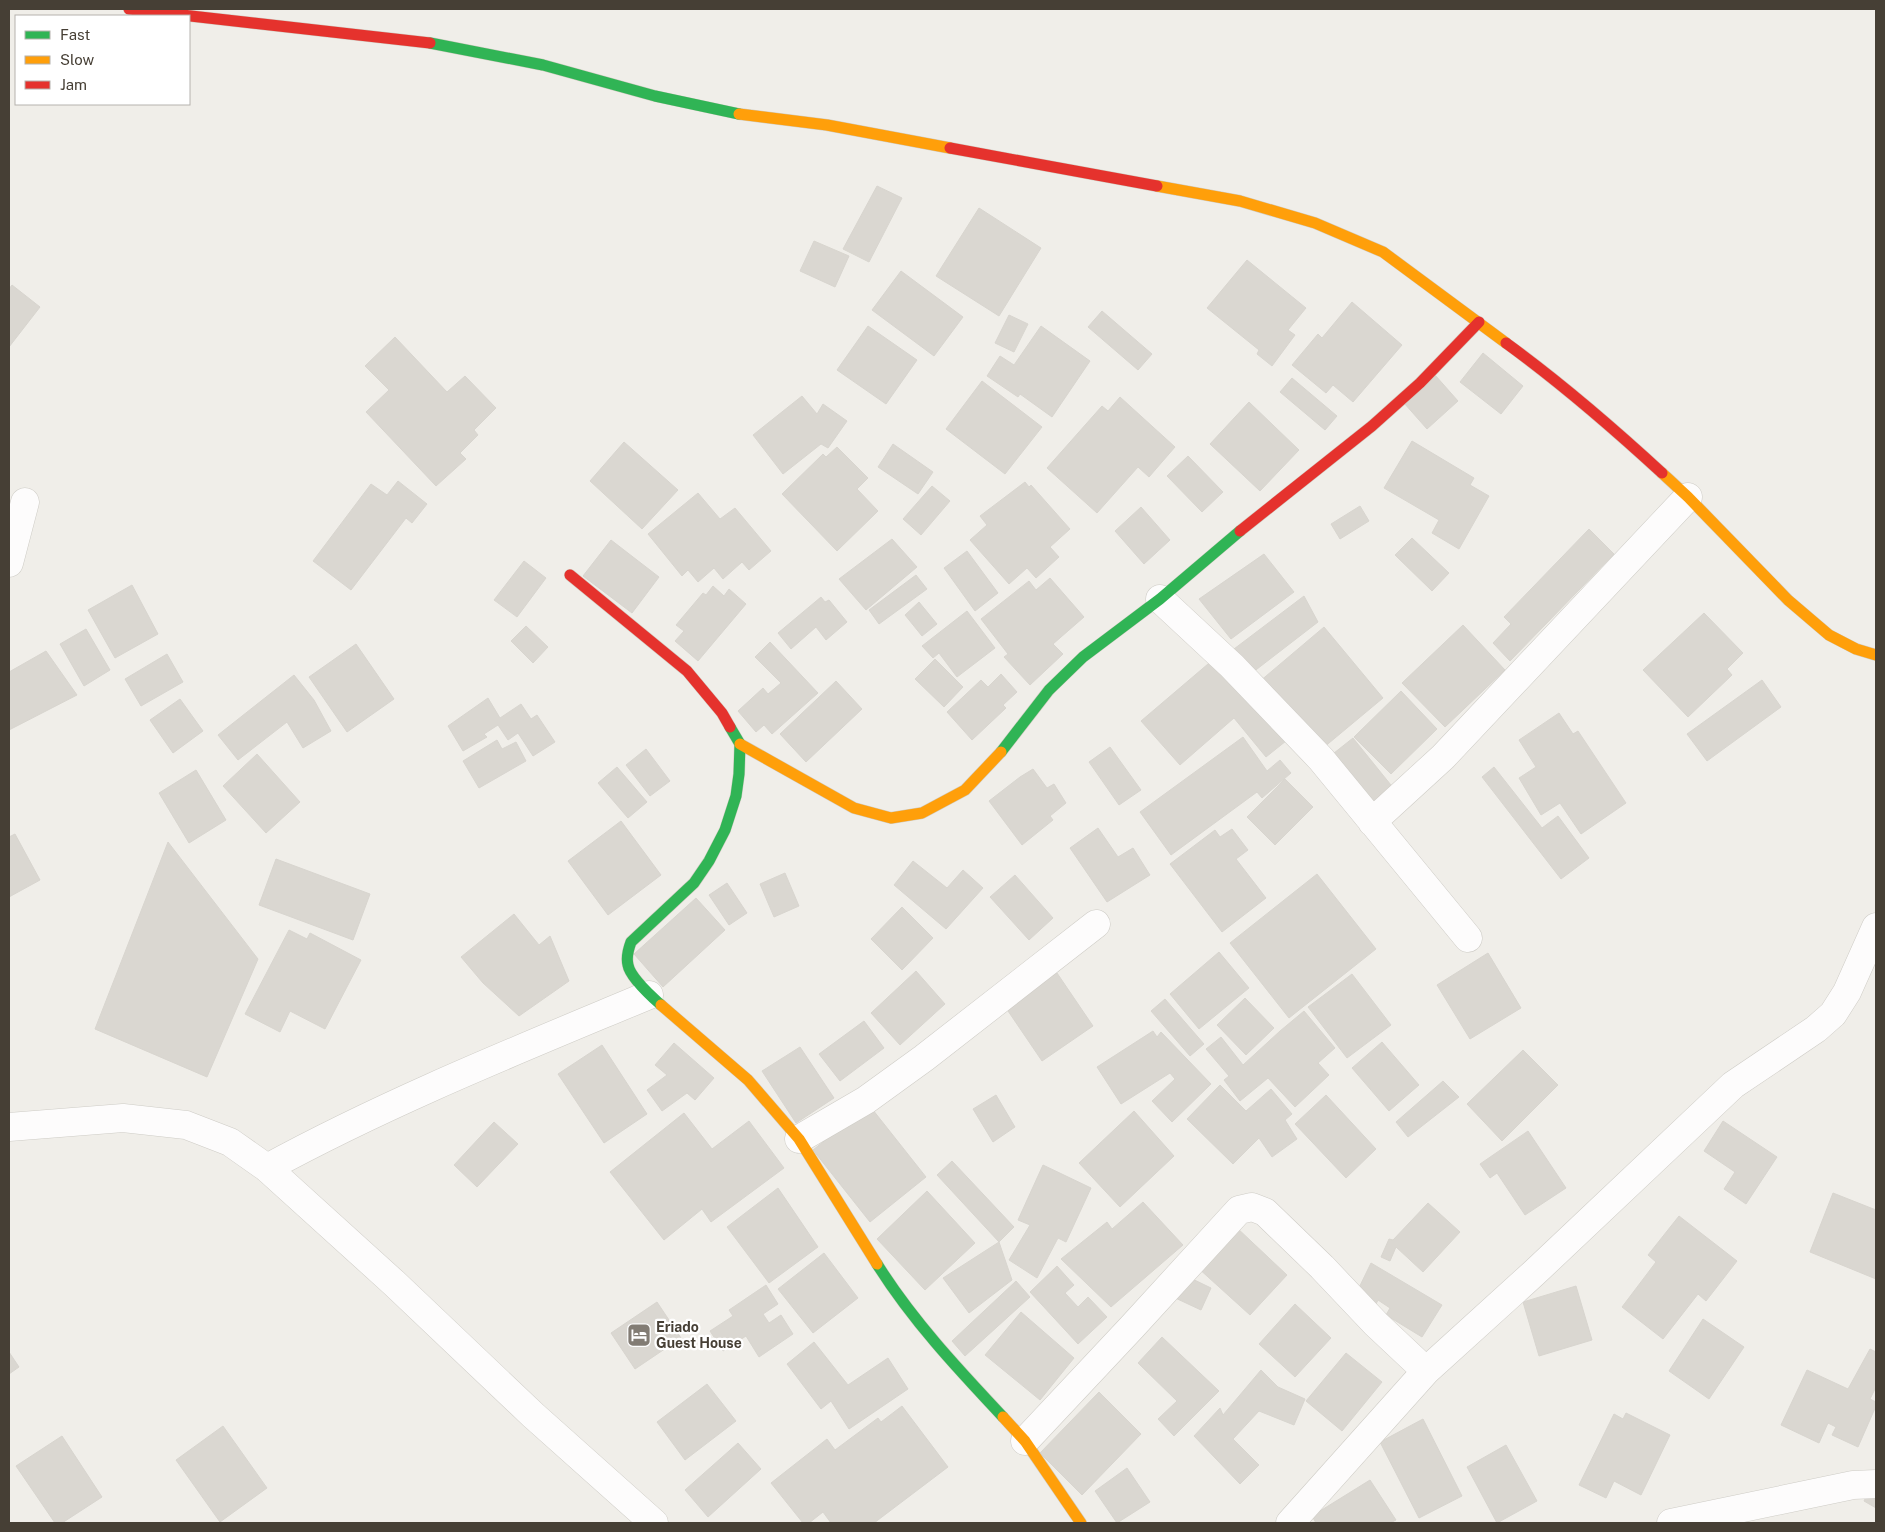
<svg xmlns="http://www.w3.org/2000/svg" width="1885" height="1532" viewBox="0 0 1885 1532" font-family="'Public Sans',sans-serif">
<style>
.building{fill:#dad7d1;stroke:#d8d5cf}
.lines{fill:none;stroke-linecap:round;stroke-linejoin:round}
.street-casing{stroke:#ceccc6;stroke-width:29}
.fast-casing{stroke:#d0cbc0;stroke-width:12}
.slow-casing{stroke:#d0cbc0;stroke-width:12}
.jam-casing{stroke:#d0cbc0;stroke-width:12}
.street{stroke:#fdfcfc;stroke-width:28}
.fast{stroke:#30b455;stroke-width:11}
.slow{stroke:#ff9f0a;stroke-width:11}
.jam{stroke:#e5322d;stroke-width:11}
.labels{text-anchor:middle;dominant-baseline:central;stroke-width:4.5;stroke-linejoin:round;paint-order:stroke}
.poi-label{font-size:14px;font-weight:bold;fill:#463f35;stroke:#fff;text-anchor:start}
</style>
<rect width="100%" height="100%" fill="#f0eee9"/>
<path class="building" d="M877,186L902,198L869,262L843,249Z
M979,208L1041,248L999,316L936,276Z
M814,241L849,256L835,287L800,271Z
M1247,260L1306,308L1288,330L1295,335L1272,366L1257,354L1259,350L1207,308Z
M901,271L963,317L934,356L872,310Z
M12,285L40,307L9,347V289Z
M1352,302L1402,345L1353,402L1333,385L1326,393L1292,365L1318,334L1322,338Z
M1102,311L1152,354L1138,370L1088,327Z
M1009,315L1028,324L1014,352L995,343Z
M868,326L917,360L886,404L837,370Z
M1041,326L1090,361L1052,417L1020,394L1018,397L987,376L1000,356L1014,365Z
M395,337L447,392L465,376L496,408L474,430L478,435L460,453L466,459L436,486L366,412L389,390L365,366Z
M1483,353L1523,386L1501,414L1460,382Z
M1435,375L1458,401L1427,429L1404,403Z
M1292,378L1337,416L1325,430L1280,392Z
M982,381L1042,427L1005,474L946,429Z
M802,396L817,414L823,404L847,421L828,448L821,444L783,474L753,435Z
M1120,397L1175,447L1149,477L1138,467L1097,513L1047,468L1102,406L1108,411Z
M1249,402L1299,450L1260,491L1210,444Z
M1412,441L1474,478L1470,485L1489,496L1459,549L1432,533L1439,520L1384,488Z
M624,442L678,490L642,529L590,481Z
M893,444L933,472L918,494L878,467Z
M837,447L868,478L857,489L878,511L837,551L782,494L823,454L826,457Z
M1188,456L1223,492L1202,512L1167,476Z
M398,481L427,504L412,523L406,518L351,590L313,561L371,484L387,495Z
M1025,482L1029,487L1031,485L1070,529L1050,547L1059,557L1036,578L1027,568L1009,584L970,540L987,525L980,516Z
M932,486L950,501L921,535L903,519Z
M698,493L720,519L735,508L771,551L749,570L742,562L723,579L714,568L698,582L688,570L682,576L648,534Z
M1360,506L1369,521L1340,539L1331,524Z
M1141,507L1170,540L1144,564L1115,531Z
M1589,529L1614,554L1510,661L1493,643L1511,624L1504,617Z
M1412,538L1449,573L1432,591L1395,555Z
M892,539L917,567L866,610L839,579Z
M611,540L659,577L632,613L583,576Z
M967,551L998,593L975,611L944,568Z
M1264,554L1294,592L1231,639L1199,599Z
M524,561L546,578L517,617L494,600Z
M916,575L927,589L879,624L869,610Z
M1050,578L1084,617L1053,644L1063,654L1030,685L1004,657L1008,654L981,619L1029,581L1036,590Z
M132,585L158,634L115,658L88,610Z
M713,586L724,596L729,589L746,604L698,661L675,641L684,631L676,625L703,593L706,595Z
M1304,596L1318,622L1248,676L1230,652Z
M821,597L825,602L829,600L847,622L826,640L816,627L791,649L778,633Z
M919,602L937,624L922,636L905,615Z
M967,611L995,648L957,677L939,653L933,658L922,646Z
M1704,613L1743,653L1727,669L1732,675L1688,717L1643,670Z
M1463,625L1505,670L1445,727L1402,683Z
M526,626L548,647L533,663L511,641Z
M1324,627L1383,698L1317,753L1259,682Z
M86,629L110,670L84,686L60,644Z
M770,642L818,693L772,734L764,725L756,732L738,711L763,688L768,694L781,683L755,657Z
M356,644L394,699L347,732L309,677Z
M46,651L77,695L9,730V672Z
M167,654L183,682L141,706L125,679Z
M1215,658L1286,741L1266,757L1234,718L1180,765L1141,721Z
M935,659L963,687L944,707L915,679Z
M1001,674L1017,692L1003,705L1006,708L972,740L947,712L981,680L988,687Z
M294,675L314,700L331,731L303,748L287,722L238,760L218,735Z
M1762,680L1781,707L1707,761L1687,734Z
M836,681L862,709L806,762L780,734Z
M1401,691L1437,729L1391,774L1354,737Z
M488,698L500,718L521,704L531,719L537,715L555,742L533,756L518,733L508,740L498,725L484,734L487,737L463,751L448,726Z
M180,699L203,731L173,753L150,720Z
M1559,713L1573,734L1578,731L1626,803L1581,834L1560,803L1541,815L1519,778L1536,767L1519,740Z
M1243,737L1267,771L1280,760L1291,773L1262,798L1257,792L1171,855L1140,812Z
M1353,738L1395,790L1371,809L1329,757Z
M497,740L502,749L516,742L526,761L479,788L463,761Z
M1110,747L1141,790L1119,805L1089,762Z
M646,749L670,781L650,796L626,765Z
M257,754L300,802L266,833L223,786Z
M617,767L647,802L628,818L598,783Z
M1494,767L1542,828L1558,816L1589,858L1561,879L1482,777Z
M1033,769L1047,788L1054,784L1066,803L1050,816L1053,820L1022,845L989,801L1020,777Z
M196,770L226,820L189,843L159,793Z
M1285,779L1313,807L1275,845L1247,817Z
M621,821L661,875L608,915L568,861Z
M1098,828L1118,857L1133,848L1150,875L1107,902L1070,848Z
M1232,829L1248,850L1236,859L1266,898L1222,932L1170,864L1215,830L1220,837Z
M15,834L40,880L9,897V837Z
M168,842L258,959L207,1077L95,1029Z
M276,859L370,894L353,940L259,905Z
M913,861L947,888L963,870L983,888L946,929L894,885Z
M785,873L799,906L774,917L760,884Z
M1317,874L1376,949L1289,1018L1230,943Z
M1015,875L1053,918L1029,940L990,897Z
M727,883L747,913L729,925L709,895Z
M696,898L725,930L663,987L634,954Z
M902,907L933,938L902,970L871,939Z
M514,914L539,945L550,936L569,981L519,1016L483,983L461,957Z
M289,930L307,939L310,933L361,960L325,1029L290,1011L280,1032L245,1014Z
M1219,952L1249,988L1199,1029L1170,994Z
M1488,953L1521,1008L1470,1039L1437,985Z
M916,971L945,1004L900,1045L871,1013Z
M1057,973L1093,1026L1042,1061L1006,1008Z
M1352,974L1391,1025L1347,1058L1308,1007Z
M1245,998L1274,1028L1246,1055L1217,1025Z
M1165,999L1204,1044L1190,1056L1151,1011Z
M1304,1011L1335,1048L1318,1063L1329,1075L1295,1107L1268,1078L1240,1101L1224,1080L1229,1076L1206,1049L1221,1037L1243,1065L1280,1031Z
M864,1021L884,1048L840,1081L819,1054Z
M1153,1031L1157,1037L1161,1032L1211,1084L1172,1122L1152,1101L1175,1079L1170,1073L1121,1104L1097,1067Z
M1382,1042L1419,1085L1389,1111L1352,1068Z
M674,1043L714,1078L695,1100L687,1093L662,1111L647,1090L667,1075L655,1065Z
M602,1045L647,1114L604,1143L558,1074Z
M800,1047L834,1098L796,1123L762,1071Z
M1523,1050L1558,1085L1502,1141L1467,1104Z
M1443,1081L1459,1097L1408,1137L1396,1122Z
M1220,1085L1246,1111L1271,1089L1292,1114L1285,1120L1297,1139L1272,1157L1259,1138L1233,1164L1187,1119Z
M996,1095L1015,1127L993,1142L973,1109Z
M1326,1095L1376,1149L1346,1178L1295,1124Z
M869,1105L926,1177L870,1222L813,1150Z
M1134,1111L1174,1156L1120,1207L1079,1163Z
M684,1113L712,1149L749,1121L784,1168L711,1222L702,1209L664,1240L610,1172Z
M1723,1121L1777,1157L1746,1204L1724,1189L1735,1172L1704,1151Z
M494,1122L518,1144L477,1187L454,1165Z
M1528,1131L1566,1188L1525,1215L1497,1173L1490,1178L1480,1164Z
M952,1161L1014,1227L999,1242L937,1175Z
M1043,1165L1091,1188L1066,1242L1058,1238L1037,1278L1009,1260L1030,1225L1018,1220Z
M778,1188L818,1247L769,1283L727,1227Z
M927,1191L975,1243L925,1290L877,1239Z
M1833,1193L1876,1210V1279L1810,1252Z
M1143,1202L1183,1245L1111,1307L1061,1259L1107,1222L1112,1229Z
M1428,1203L1460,1232L1423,1272L1396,1247L1390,1261L1381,1257L1389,1239L1393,1240Z
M1679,1216L1737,1261L1706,1301L1698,1294L1663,1339L1622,1307L1656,1262L1648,1255Z
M1235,1226L1287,1275L1250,1315L1197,1267Z
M999,1242L1012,1280L969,1313L943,1278Z
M824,1253L858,1298L813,1333L778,1289Z
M1371,1263L1442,1305L1422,1337L1386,1315L1390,1308L1378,1300L1374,1308L1354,1298Z
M1057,1266L1074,1285L1065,1293L1078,1307L1088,1297L1107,1317L1078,1344L1030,1292Z
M1182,1274L1211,1288L1201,1310L1171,1296Z
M1016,1281L1030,1297L965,1356L952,1341Z
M766,1285L778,1304L763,1314L769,1323L781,1315L793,1334L759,1357L746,1336L723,1351L710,1331L733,1316L729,1310Z
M1576,1286L1592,1340L1539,1356L1523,1302Z
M657,1302L681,1338L635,1369L611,1333Z
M1295,1304L1331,1338L1295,1377L1259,1344Z
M1021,1312L1074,1358L1040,1400L985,1355Z
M1703,1319L1744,1347L1709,1399L1669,1371Z
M1162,1337L1219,1391L1174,1436L1158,1419L1177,1401L1138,1363Z
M814,1342L848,1385L888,1358L908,1389L849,1429L831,1401L821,1409L787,1364Z
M1870,1349L1876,1352V1387L1870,1399L1876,1402V1406L1858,1447L1832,1435L1836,1427L1828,1423L1819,1443L1781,1425L1807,1370L1848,1389Z
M9,1352L19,1367L9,1374Z
M1346,1353L1382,1382L1342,1431L1306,1401Z
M1261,1370L1278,1387L1305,1399L1294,1425L1259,1411L1233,1439L1259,1465L1240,1484L1194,1436L1220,1408L1223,1415Z
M707,1384L736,1421L685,1460L657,1422Z
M1099,1392L1141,1434L1082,1495L1040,1453Z
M902,1406L948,1467L874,1523H831L823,1512L809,1523H803L771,1483L827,1439L835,1450L878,1418L881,1422Z
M1626,1413L1670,1435L1641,1495L1614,1481L1606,1498L1579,1485L1614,1414L1623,1419Z
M1423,1419L1462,1496L1419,1518L1380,1442Z
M223,1426L267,1488L220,1522L176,1460Z
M62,1436L102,1497L62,1523H55L16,1466Z
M738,1443L761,1469L708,1517L685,1490Z
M1506,1445L1537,1501L1497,1523L1467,1467Z
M1127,1468L1150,1502L1117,1523L1095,1491Z
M1876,1477V1508L1864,1501Z
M1370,1480L1396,1520L1390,1523H1316L1312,1516Z"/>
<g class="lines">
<g class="street-casing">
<path id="street" d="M9,563L25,502
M1160,599L1232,666L1321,759L1468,938
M1372,822L1443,757L1688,497
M9,1127L123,1118L186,1125L230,1142L267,1168L394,1283L533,1415L654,1523
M799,1139L866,1100L924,1058L1096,924
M267,1168C390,1101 520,1049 649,995
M1025,1441L1132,1327L1239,1210L1252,1207L1265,1212L1322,1267L1376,1324L1426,1371
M1290,1523L1426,1371L1534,1273L1733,1085L1816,1029L1833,1014L1847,992L1876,927
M1671,1523L1853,1485L1876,1484"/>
</g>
<g class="fast-casing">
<path id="fast" d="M430,43L543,65L655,96L739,114
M1001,752L1049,690L1083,657L1160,599L1240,531
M661,1005C652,997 630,977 628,965C626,957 628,950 631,942L694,883L709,861L725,830L736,796L739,774L740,744L730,727
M877,1264C912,1320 958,1369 1003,1417"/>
</g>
<g class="slow-casing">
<path id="slow" d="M739,114L827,125L950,148
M1157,186L1240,201L1315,223L1383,252L1506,343
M1662,473L1688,497L1788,600L1829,635L1856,649L1876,655
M740,744L854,808L891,818L922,813L965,790L1001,752
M661,1005L748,1080L799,1139L877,1264
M1003,1417L1025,1441L1081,1523"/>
</g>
<g class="jam-casing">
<path id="jam" d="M129,9L430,43
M950,148L1157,186
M1506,343C1561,383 1612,427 1662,473
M1240,531L1372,426L1420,383L1479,322
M570,575L687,671L722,713L730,727"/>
</g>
<use href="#street" class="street"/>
<use href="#fast" class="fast"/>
<use href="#slow" class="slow"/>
<use href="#jam" class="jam"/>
</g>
<defs>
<g id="hotel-square" transform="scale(1.25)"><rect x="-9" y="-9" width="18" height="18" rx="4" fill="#827c74" stroke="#fff"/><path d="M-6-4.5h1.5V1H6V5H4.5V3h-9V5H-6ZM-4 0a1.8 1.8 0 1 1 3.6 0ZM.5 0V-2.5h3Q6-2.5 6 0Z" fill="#fff"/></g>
</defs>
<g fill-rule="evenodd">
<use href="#hotel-square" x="639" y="1335"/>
</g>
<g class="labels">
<g class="poi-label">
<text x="656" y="1327">Eriado<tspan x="656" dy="16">Guest House</tspan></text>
</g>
</g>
<rect width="1885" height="1532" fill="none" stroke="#463f35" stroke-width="20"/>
<rect x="15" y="15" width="175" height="90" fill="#ffffff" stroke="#b5b2ae"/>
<rect x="25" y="31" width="25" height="8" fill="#30b455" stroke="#b5b2ae"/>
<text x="60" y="40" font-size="15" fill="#463f35">Fast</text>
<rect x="25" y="56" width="25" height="8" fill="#ff9f0a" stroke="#b5b2ae"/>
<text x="60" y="65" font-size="15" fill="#463f35">Slow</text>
<rect x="25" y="81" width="25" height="8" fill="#e5322d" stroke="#b5b2ae"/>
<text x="60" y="90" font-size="15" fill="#463f35">Jam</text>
</svg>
